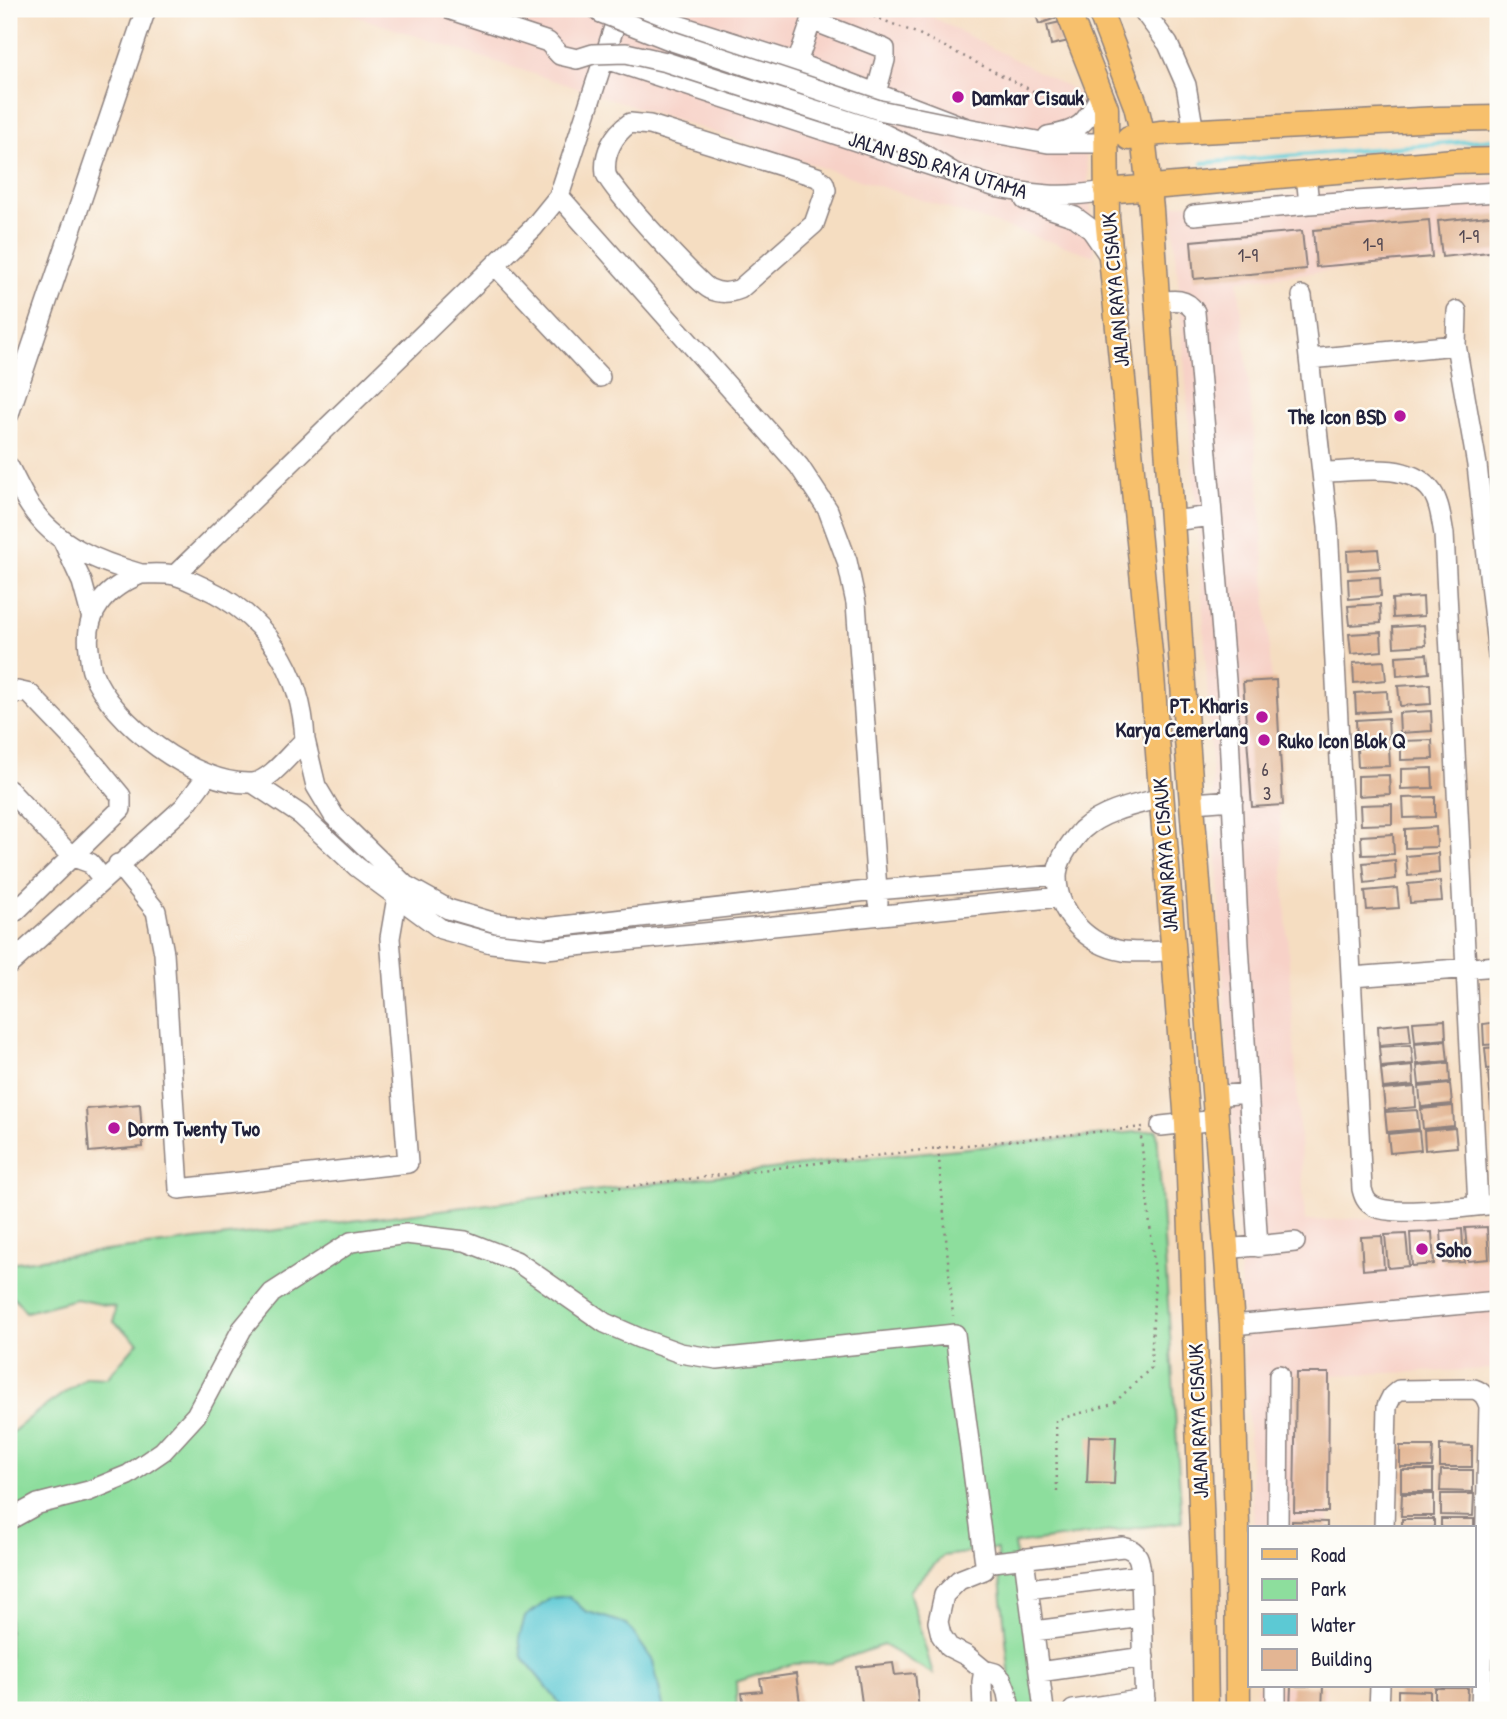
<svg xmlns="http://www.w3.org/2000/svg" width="1507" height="1719" viewBox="0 0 1507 1719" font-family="'Patrick Hand',sans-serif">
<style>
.built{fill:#f7d1c7}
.green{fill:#8dde9d;stroke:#58806c;stroke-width:2}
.water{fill:#5cc9d4;stroke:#3f7688;stroke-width:2}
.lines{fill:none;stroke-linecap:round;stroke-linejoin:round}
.stream{stroke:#5cc9d4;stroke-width:4.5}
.building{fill:#e3b593}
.minor-casing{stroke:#8c807e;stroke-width:22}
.major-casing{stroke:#8c807e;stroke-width:27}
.path{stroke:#8c807e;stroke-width:2.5;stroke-dasharray:2 5;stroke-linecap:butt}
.minor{stroke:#fff;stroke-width:19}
.major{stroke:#f7c06c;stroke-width:24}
.minor-bridge-casing{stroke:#8c807e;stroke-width:22;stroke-linecap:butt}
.minor-bridge{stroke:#fff;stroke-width:19}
.poi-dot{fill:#b5179e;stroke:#fdfcf7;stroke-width:2.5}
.labels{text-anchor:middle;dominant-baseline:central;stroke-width:5;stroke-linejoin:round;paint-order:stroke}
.number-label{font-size:18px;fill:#524751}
.poi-label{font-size:21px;font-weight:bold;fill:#22223b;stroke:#fdfcf7;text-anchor:start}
.street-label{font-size:21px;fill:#22223b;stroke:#fdfcf7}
</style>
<rect width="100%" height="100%" fill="#fdfcf7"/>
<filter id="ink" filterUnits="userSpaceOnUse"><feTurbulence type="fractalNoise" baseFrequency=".0143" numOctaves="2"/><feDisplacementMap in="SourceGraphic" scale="14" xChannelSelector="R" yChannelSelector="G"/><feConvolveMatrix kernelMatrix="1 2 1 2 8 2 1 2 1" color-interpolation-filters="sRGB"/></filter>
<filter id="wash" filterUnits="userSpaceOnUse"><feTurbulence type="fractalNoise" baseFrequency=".00686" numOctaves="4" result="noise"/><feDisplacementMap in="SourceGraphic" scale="28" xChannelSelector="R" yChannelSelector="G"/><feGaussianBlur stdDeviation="1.57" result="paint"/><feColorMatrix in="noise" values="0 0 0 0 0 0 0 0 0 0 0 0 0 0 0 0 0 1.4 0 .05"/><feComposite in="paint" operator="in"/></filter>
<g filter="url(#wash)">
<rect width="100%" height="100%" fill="#f5ddc1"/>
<path class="built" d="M333,9H938L932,17L1080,93L1095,256Z
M1498,177V259L1395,264L1238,280L1259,482L1305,1221L1498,1212V1369L1332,1375L1329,1528H1254L1200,558L1172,205Z
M1257,1686H1326V1710H1256Z"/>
<path class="green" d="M1157,1130L1182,1522L1014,1544L1038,1710H1013L997,1549L943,1556L909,1591L933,1674L883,1645L832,1663L791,1664L736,1682L737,1710H9V1435L37,1412L87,1377L107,1378L138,1342L114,1322L115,1307L76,1299L26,1312L9,1291V1263L853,1159Z"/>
<path class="water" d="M569,1596L585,1611L627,1624L653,1661L664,1710H565L522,1657L519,1638L525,1617L551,1598Z"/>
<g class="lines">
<path class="stream" d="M1203,163L1498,139"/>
</g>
<g id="blocks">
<path class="building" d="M1034,9H1063L1065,15L1039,24Z
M1065,21L1069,41L1051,45L1047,25Z
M1498,215V251L1442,257L1438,221Z
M1429,220L1432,257L1316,267L1313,230Z
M1302,231L1306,269L1194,279L1191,241Z
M1378,549L1380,568L1348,570L1347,551Z
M1380,577L1381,596L1349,599L1348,579Z
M1423,597L1424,616L1393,618L1392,599Z
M1380,604L1381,623L1350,625L1348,606Z
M1424,625L1426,645L1394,647L1393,627Z
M1381,632L1382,651L1351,654L1349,634Z
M1427,654L1429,673L1397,676L1396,656Z
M1384,661L1386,680L1354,683L1353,663Z
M1276,680L1283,805L1252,807L1243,682Z
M1430,684L1431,704L1400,706L1398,686Z
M1387,691L1388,711L1356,713L1355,693Z
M1431,711L1432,731L1400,733L1399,713Z
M1388,718L1389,738L1357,740L1356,720Z
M1432,740L1433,759L1401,760V741Z
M1389,747L1390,766L1358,767L1357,748Z
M1432,768L1433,788L1401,789V769Z
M1389,775L1390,794L1358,796V776Z
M1435,797V817L1404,818L1403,798Z
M1392,804V824L1361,825L1360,805Z
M1436,827L1437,847L1405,848V829Z
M1393,834L1394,854L1362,855L1361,836Z
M1438,853L1439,873L1408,876L1406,856Z
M1395,860L1396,879L1365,883L1363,863Z
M1440,881L1442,901L1410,903L1408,884Z
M1397,888L1399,908L1367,910L1365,891Z
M1445,1020L1446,1039L1415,1042L1413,1022Z
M1498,1022V1044L1484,1045L1483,1024Z
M1409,1023L1411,1042L1379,1045L1378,1026Z
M1446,1041L1448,1061L1417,1064L1415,1044Z
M1411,1045L1413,1064L1381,1067L1379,1047Z
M1498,1047V1068L1487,1069L1485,1048Z
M1449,1063L1450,1082L1419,1085L1417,1066Z
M1413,1066L1414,1085L1383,1088L1381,1069Z
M1498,1071V1092L1490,1093L1488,1072Z
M1450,1084L1452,1104L1421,1107L1419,1087Z
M1415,1087L1416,1107L1385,1110L1383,1090Z
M1490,1096H1498V1117L1492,1118Z
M140,1104L143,1147L89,1152L86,1109Z
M1453,1106L1454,1126L1423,1129L1421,1109Z
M1417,1110L1419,1129L1387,1132L1385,1112Z
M1493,1121H1498V1142L1495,1143Z
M1455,1128L1457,1147L1425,1150L1424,1131Z
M1419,1131L1421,1150L1390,1153L1388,1134Z
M1490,1226H1498V1259H1492Z
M1487,1227L1489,1259L1468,1261L1465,1228Z
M1462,1229L1464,1262L1443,1263L1441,1231Z
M1432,1232L1434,1264L1412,1266L1410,1233Z
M1406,1234L1409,1266L1388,1268L1385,1235Z
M1382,1236L1384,1268L1363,1270L1361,1237Z
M1296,1373H1329L1328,1512H1294Z
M1089,1436L1116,1437L1114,1484L1087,1483Z
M1440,1445L1472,1446V1467H1440Z
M1400,1446H1433L1432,1467H1400Z
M1401,1470H1433V1492H1401Z
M1441,1470H1473V1492L1440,1491Z
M1402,1494H1434V1516H1401Z
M1441,1494H1474L1473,1516L1441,1515Z
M1402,1519H1434V1528H1402Z
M1441,1519H1474V1528H1441Z
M1292,1521L1327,1522V1528H1292Z
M893,1663L895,1675L915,1673L919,1710H863L857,1667Z
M796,1674L801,1710H744L742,1693L762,1691L760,1679Z
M1291,1686H1323L1322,1710H1290Z
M1435,1688H1468L1467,1710L1435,1709Z
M1398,1690L1430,1691V1710H1398Z"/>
</g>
</g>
<g filter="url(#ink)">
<use href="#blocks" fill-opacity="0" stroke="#8c807e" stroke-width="2"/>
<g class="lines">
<g class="minor-casing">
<path id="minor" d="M628,9L797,63L967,128L1048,143H1108
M1142,9L1168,44L1186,85L1193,126
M811,20L885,49V60L876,93
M594,55L999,188C1042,196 1063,198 1106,191
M797,63L815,10
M630,123L650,125L817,177L824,183L826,190L814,224L740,289C729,293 721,294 710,289C698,284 608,185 606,174C603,153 614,134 630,123Z
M1048,136C1082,131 1086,122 1102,92
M559,196L799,466L828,510L847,561L856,603L878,903
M1025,200L1075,217L1090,228L1110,257
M1309,204L1498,192
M1194,215L1309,204L1306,175
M495,265L600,377
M1302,296L1328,526L1362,1189C1364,1197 1366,1202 1373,1206C1394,1218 1471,1206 1498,1204
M1157,302C1172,300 1186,297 1195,312L1227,692L1239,945L1258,1247
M1457,311L1456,345L1477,465L1498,656
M1310,359L1456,345
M9,414L146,9
M9,467C16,480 22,494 30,506C55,545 99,562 141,574
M1324,472C1355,472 1405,461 1429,488C1440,500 1441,519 1444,534L1478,1206
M1172,521L1212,516
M63,541L82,582L91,615
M141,574C152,574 163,573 174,575C183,577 194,583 203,587C265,615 302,672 305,740C291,752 271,781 252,783C196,786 111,722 92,671C90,665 90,657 89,650C84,611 107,588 141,574Z
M175,575L533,228L559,196L620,9
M9,697L17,691L30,694L77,743L121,796V809L16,911L9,913
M305,740L316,786L334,816L405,885L448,909L496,923L545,928L876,890L1057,875
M253,783L301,815L357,867L441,929L491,943L546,949L1060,897
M9,790L71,856L90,863L103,879
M1162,798C1134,805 1103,811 1082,830C1071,842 1057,860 1057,877C1057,914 1088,945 1123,951C1139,953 1156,951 1172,951
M1194,803L1233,800
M118,864L156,911L164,953L179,1189L408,1163L390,938L397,897
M9,965L184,807L207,776
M1352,977L1498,966
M1214,1096L1248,1093
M1161,1126L1217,1120
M1226,1249L1295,1242
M1232,1325L1498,1301
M9,1520L38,1504L89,1491L128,1475L163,1451L196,1415L242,1329L272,1293L351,1242L406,1234L465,1241L516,1261L605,1323L639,1338L680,1353L717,1359L955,1334L985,1563L984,1570L959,1580L944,1595L938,1622L941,1635L949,1647L967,1656L984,1670L995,1673L1002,1680L1007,1693L1010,1710
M1278,1528L1279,1375
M1384,1528L1387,1406L1392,1396L1399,1390L1474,1389C1483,1392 1486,1397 1489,1406L1481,1710
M1024,1558L1044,1710
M985,1563L1123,1547C1139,1550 1140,1560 1141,1575L1145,1710
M1028,1589L1141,1575
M1034,1631L1143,1617
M1039,1672L1144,1657
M983,1710L982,1682L984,1670
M1073,1710L1145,1699
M1276,1710V1686
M1379,1710L1380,1686"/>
</g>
<g class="major-casing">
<path id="major" d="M1067,9L1106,108L1107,217L1151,663L1187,1123L1204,1587L1206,1710
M1099,9L1136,106L1143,136L1151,209L1185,713L1232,1325L1237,1526L1238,1710
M1129,138L1160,133L1439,119L1498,118
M1106,191L1454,161L1498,160"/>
</g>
<path class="path" d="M854,9L919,34L1061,105L1074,106
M938,1148L953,1316
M543,1197L938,1148L1144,1127
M1057,1492L1056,1420L1113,1404L1151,1368L1155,1274L1140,1128"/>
<use href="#minor" class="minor"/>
<use href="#major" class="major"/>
<g class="minor-bridge-casing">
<path id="minor-bridge" d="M448,9L548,42L560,55L577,59L593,54L626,53L666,62L874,129L915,149L956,174
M597,9L601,13L672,41L879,110L967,128"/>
</g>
<use href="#minor-bridge" class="minor-bridge"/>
</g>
</g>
<g class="poi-dot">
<circle cx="958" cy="97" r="7"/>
<circle cx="1400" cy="416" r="7"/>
<circle cx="1262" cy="717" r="7"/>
<circle cx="1264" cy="740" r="7"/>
<circle cx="114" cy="1128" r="7"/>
<circle cx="1422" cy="1249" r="7"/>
</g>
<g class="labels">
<g class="number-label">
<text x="1469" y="236">1-9</text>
<text x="1373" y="244">1-9</text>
<text x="1248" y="255">1-9</text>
<text x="1265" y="769">6</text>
<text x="1267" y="793">3</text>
</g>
<g class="poi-label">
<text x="972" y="97">Damkar Cisauk</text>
<text x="1386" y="416" text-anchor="end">The Icon BSD</text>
<text x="1248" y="705" text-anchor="end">PT. Kharis<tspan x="1248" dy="24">Karya Cemerlang</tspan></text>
<text x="1278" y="740">Ruko Icon Blok Q</text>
<text x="128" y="1128">Dorm Twenty Two</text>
<text x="1436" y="1249">Soho</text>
</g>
<g class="street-label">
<text transform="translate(938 165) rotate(17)">JALAN BSD RAYA UTAMA</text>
<text transform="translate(1115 290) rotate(-95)">JALAN RAYA CISAUK</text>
<text transform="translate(1165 855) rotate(-94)">JALAN RAYA CISAUK</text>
<text transform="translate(1198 1421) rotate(-92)">JALAN RAYA CISAUK</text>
</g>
</g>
<rect width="1507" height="1719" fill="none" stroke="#fdfcf7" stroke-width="35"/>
<rect x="1248" y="1526" width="228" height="161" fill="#fdfcf7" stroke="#a5a5ac" stroke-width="2"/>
<rect x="1262" y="1549" width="35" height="10" fill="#f7c06c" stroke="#a5a5ac" stroke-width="2"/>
<text x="1311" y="1562" font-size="21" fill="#22223b">Road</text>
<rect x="1262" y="1579" width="35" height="21" fill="#8dde9d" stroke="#a5a5ac" stroke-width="2"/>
<text x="1311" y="1596" font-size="21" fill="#22223b">Park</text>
<rect x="1262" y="1614" width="35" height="21" fill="#5cc9d4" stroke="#a5a5ac" stroke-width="2"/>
<text x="1311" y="1632" font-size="21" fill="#22223b">Water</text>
<rect x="1262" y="1649" width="35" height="21" fill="#e3b593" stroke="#a5a5ac" stroke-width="2"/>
<text x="1311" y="1666" font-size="21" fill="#22223b">Building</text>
</svg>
